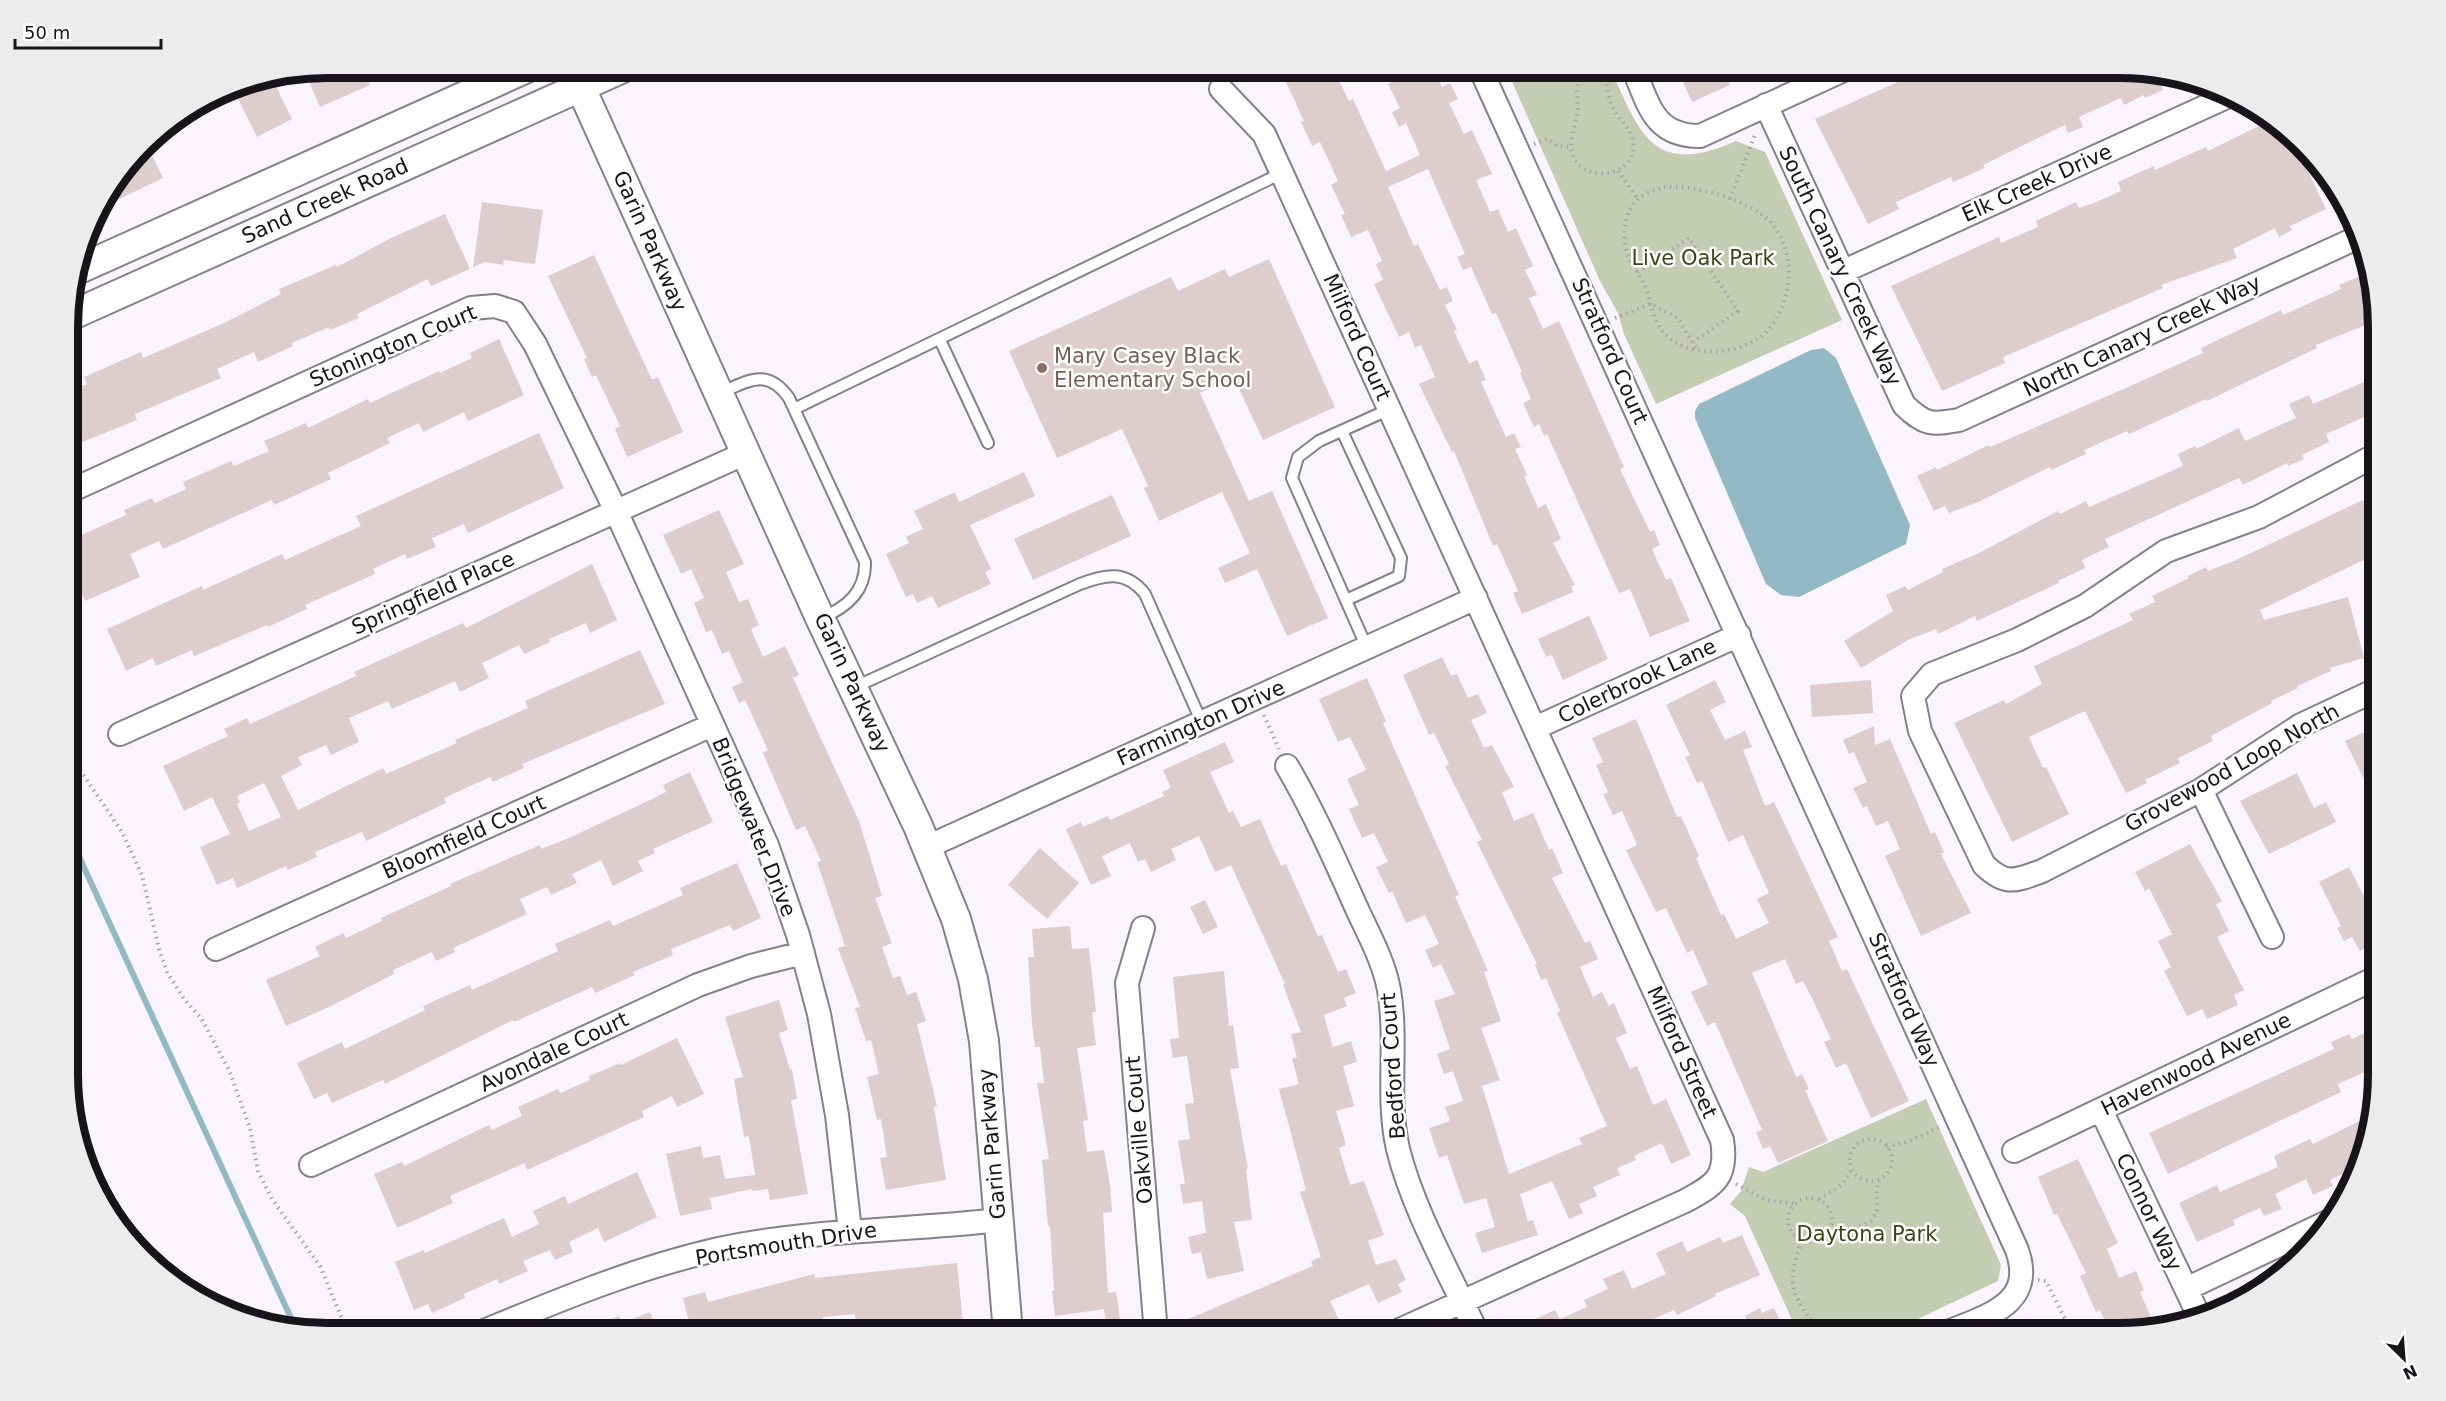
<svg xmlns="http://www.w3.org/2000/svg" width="2446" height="1401" viewBox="0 0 2446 1401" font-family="'DejaVu Sans',sans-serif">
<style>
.green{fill:#c4cdb2}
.water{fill:#93b9c5}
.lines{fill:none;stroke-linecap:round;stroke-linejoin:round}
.stream{stroke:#93b9c5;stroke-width:6}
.building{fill:#ddcdcc;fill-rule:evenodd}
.service-casing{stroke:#85808b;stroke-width:14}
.minor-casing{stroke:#85808b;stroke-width:26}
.tertiary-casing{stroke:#85808b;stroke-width:32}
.path{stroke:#a7a3ab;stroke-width:4;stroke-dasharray:1.5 4.5;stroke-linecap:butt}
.service{stroke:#fff;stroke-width:10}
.minor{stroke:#fff;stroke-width:22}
.tertiary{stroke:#fff;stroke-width:28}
.education-dot{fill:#8d6e63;stroke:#fff;stroke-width:2}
.labels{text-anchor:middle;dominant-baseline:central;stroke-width:5;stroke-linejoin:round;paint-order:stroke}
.street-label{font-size:21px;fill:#17151a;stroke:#fff}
.park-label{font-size:21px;fill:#3a4614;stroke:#fff}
.education-label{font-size:21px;fill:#785e54;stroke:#fff;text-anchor:start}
.rim{fill:none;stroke:#17151a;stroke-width:8}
</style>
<rect width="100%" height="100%" fill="#f9f4fe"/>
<path class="green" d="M1506,68H1610C1640,134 1653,178 1736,141L1765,152L1842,320L1656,404L1624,334L1618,313L1600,281Z
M1926,1099L2001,1265L1998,1281L1888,1333H1798L1745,1216L1730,1204L1741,1191L1749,1167L1763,1172Z"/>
<path class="water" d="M1824,348L1836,358L1910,525L1906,544L1799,597L1781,595L1766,584L1695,418V411L1699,404L1811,350Z"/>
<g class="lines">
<path class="stream" d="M70,837L296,1329"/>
</g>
<path class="building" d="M327,68H362L370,85L320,107L305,72Z
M1294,68H1333L1349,101L1353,99L1386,171L1420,155L1406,123L1399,127L1392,112L1400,108L1388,84L1398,79L1392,68H1433L1442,87L1450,83L1458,99L1449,103L1464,134L1472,130L1492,174L1476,180L1490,212L1498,209L1508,232L1516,228L1533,266L1525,270L1537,295L1529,298L1543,329L1559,321L1624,467L1620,469L1650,532L1654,530L1660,545L1652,549L1666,580L1671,578L1690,621L1650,637L1630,589L1619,593L1547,434L1544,436L1539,424L1534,427L1523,403L1531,399L1520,373L1522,372L1496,313L1492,314L1471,267L1463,270L1457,257L1465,254L1428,169L1388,187L1414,246L1418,244L1440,290L1447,287L1453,301L1445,305L1457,330L1454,331L1469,364L1477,360L1486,380L1481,382L1506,437L1514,433L1521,447L1515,449L1527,475L1524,476L1538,508L1546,504L1561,539L1553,543L1575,585L1571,586L1573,592L1522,614L1513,593L1518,591L1497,544L1493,546L1454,451L1452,452L1419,384L1435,377L1421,345L1415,348L1409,332L1399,337L1374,284L1383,280L1376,264L1382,261L1368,230L1351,237L1341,215L1345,214L1331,185L1338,181L1320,142L1312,146L1301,122L1304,121L1282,73Z
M1687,68H1722L1730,85L1692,102L1678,71Z
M1952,68H2119L2155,72L2163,90L2145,98L2144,95L2124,105L2121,98L2079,117L2083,127L2068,133L2065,125L1983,165L1985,168L1953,182L1951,177L1896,202L1899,209L1868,224L1815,119L1922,71L1925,76Z
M272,78L292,119L257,137L236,95Z
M2269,121L2297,148L2326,209L2290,226L2292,230L2279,237L2275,228L2233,249L2237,258L2161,285L2163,288L2003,357L2005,363L1942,391L1891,286L1999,237L2001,243L2038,227L2036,221L2076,202L2079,208L2094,203L2121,191L2118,182L2154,166L2155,170L2206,147L2208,151Z
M153,157L163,178L96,210L135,159L138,164Z
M482,202L543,210L535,264L504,260L503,265L485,262L473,267Z
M445,214L470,269L431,286L428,279L357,314L359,318L330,330L329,327L292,343L293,346L258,362L254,352L217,369L221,378L135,414L137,420L70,447V392L87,384L84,377L141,352L143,358L224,323L281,294L279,289L336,265L337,267L391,238Z
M594,255L652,380L658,377L683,432L627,457L615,429L620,426L596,375L592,377L584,359L587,358L548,276Z
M1269,259L1335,407L1263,440L1234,378L1200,393L1249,501L1272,491L1328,618L1287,636L1257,569L1225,583L1218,568L1250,553L1222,492L1159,521L1144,488L1148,486L1122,429L1057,458L1009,351L1171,277L1178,291L1225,269L1229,277Z
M2371,276L2378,320L2316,345L2317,348L2207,401L2206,399L2129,434L2127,431L2084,450L2086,454L2051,470L2050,467L1978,502L1949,513L1945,506L1934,511L1917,476L1936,467L1937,470L1989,445L1990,447L2135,384L2203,353L2201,348L2281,310L2283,315L2341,289L2339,285L2358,277L2360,282Z
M499,339L524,395L468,421L464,412L423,432L419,423L387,438L390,443L328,473L331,479L274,505L272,500L163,549L159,541L130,554L140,577L85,601L70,567V552L79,548L75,538L126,515L124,510L152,498L155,503L186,489L183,482L231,461L234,466L269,451L264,441L306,423L308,428L368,399L370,403L439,371L440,373L472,358L470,353Z
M2378,376V411L2326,434L2329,442L2302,455L2304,459L2288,466L2287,463L2243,485L2239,478L2105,539L2109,547L2082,560L2085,568L2058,581L2059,583L1977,621L1975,616L1938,634L1936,629L1908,640L1861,668L1844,641L1893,611L1886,595L1905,586L1908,590L1943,572L1942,569L1977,554L2058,511L2060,514L2086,501L2089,507L2183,466L2178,454L2195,446L2196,449L2239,428L2245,441L2296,418L2289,404L2309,395L2313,404Z
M539,433L564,488L468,533L464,524L432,538L436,547L407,559L405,554L373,569L375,574L305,605L307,609L268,627L267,625L194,656L192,650L156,666L153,658L126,671L107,629L202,586L203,590L282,554L285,560L361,526L356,516Z
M1024,472L1035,496L970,525L991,569L985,572L991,584L938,608L932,596L917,603L913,594L906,597L886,554L909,543L906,537L923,529L914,511L955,492L959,502Z
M1112,495L1131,536L1033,580L1014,539Z
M2363,500L2378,533V553L2260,610L2264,620L2348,597L2364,658L2330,668L2331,671L2297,686L2298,688L2271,701L2272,703L2211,736L2213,741L2178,758L2180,763L2145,780L2147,783L2126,793L2085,711L2029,737L2043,768L2046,767L2069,814L2012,842L1954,723L2004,700L2006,704L2042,684L2034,666L2133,620L2129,614L2155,602L2152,596L2189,578L2188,576L2206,567L2208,571L2236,560Z
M719,510L744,564L726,572L739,602L748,599L759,625L751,629L763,657L785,646L799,675L793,678L859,821L882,896L875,898L892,943L882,947L893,978L900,976L907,995L916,992L926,1021L917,1024L937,1106L934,1107L946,1180L886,1190L880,1158L887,1157L881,1119L877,1120L867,1077L879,1074L871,1040L866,1041L855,1008L860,1007L838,948L845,946L817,862L821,861L805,826L796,830L763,753L768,750L745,700L739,703L732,687L743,682L729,651L722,654L712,630L706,632L694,603L704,598L691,569L681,574L663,535Z
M592,564L617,620L590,633L586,623L549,639L550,642L524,654L519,645L482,663L489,678L460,692L455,681L392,709L388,701L349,718L359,742L331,755L326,745L298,757L302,765L281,776L298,810L383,768L386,774L457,743L455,740L528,708L525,701L640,650L665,704L522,764L524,768L493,782L490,777L444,798L446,803L366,841L362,832L315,852L317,857L288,870L286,866L237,888L233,878L217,885L200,847L230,834L212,797L184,811L163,766L228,736L224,729L247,718L250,724L356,676L354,672L463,623L466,628ZM264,783L281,817L249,831L237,804L240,802L237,796Z
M1589,616L1608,659L1563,680L1552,655L1546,657L1538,639Z
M1442,657L1451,676L1457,674L1468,698L1478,694L1487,713L1471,720L1484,748L1492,745L1514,787L1502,792L1514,821L1533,813L1549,850L1552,848L1563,873L1552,878L1585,943L1590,941L1598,959L1580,967L1593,997L1602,992L1609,1006L1614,1003L1627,1033L1616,1038L1630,1069L1637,1066L1653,1105L1666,1099L1691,1155L1671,1164L1662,1143L1634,1156L1636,1160L1617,1168L1620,1175L1593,1187L1597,1196L1579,1204L1583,1213L1569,1219L1552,1181L1520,1194L1528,1221L1533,1220L1538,1235L1482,1253L1475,1233L1495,1227L1486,1198L1464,1204L1447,1155L1439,1158L1429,1128L1450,1121L1445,1107L1463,1101L1453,1071L1444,1074L1437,1054L1450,1049L1434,1001L1455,994L1441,964L1433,968L1425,950L1439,944L1425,915L1406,923L1392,891L1389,893L1376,867L1388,862L1374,833L1362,838L1349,809L1359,805L1347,779L1366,770L1350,737L1338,742L1319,699L1367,678L1386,721L1383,723L1459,895L1455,896L1488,971L1484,972L1501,1021L1481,1028L1500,1080L1482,1086L1509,1174L1582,1144L1579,1138L1607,1126L1557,1013L1560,1011L1546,978L1541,980L1535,965L1537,964L1477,842L1482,840L1445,766L1449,764L1434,733L1429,735L1403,675Z
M1715,680L1726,702L1710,710L1725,740L1745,731L1752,747L1743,750L1765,806L1774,802L1786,827L1838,937L1829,941L1842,971L1847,969L1909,1101L1871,1118L1846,1063L1836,1068L1824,1042L1831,1039L1813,1000L1803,981L1796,984L1785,959L1752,973L1796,1077L1802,1074L1809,1089L1805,1090L1828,1141L1778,1163L1770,1146L1763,1149L1756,1132L1762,1130L1715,1022L1707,1026L1691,992L1708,984L1693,950L1687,953L1666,908L1656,912L1626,850L1637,845L1622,811L1613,815L1603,794L1608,792L1596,765L1603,762L1592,738L1636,719L1677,817L1681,816L1699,856L1696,858L1721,915L1724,914L1736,939L1769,923L1757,899L1769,893L1743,835L1728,842L1702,781L1697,783L1685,757L1690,755L1666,705Z
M1871,680L1873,713L1812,717L1810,685Z
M1874,726L1875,745L1890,739L1931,834L1935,832L1944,852L1941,854L1971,913L1921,936L1885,856L1900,849L1888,821L1876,826L1867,806L1863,808L1853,788L1867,782L1854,752L1849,754L1843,740Z
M2369,730L2374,742L2378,740V808L2345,741Z
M1225,742L1234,762L1210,772L1229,813L1233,811L1241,827L1260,819L1281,866L1286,864L1318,936L1322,935L1338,972L1346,969L1356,993L1344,998L1347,1006L1324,1015L1333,1047L1351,1041L1357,1062L1343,1066L1354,1106L1336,1111L1346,1145L1339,1148L1350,1185L1364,1181L1384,1235L1368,1241L1376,1265L1396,1259L1406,1280L1398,1284L1402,1292L1378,1303L1369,1284L1330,1301L1339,1320L1308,1333H1192L1186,1320L1313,1266L1311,1261L1321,1257L1300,1192L1306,1190L1279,1089L1299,1084L1292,1059L1297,1057L1291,1034L1301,1032L1283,985L1285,984L1231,865L1215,872L1199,836L1171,849L1176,860L1151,872L1145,859L1138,862L1130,843L1102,856L1111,876L1091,885L1066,829L1081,822L1083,827L1108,816L1110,820L1164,796L1162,792L1171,788L1163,770Z
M690,772L713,822L653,849L655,853L638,861L643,871L613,886L601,860L572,874L577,883L551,895L547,887L520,899L527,914L453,948L455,952L436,961L432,952L393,970L394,974L331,1006L286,1026L266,980L320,956L315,947L343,933L346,938L382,921L381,918L451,886L450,884L540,845L541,849L569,838L650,800L666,792L663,785Z
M2297,773L2314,808L2326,802L2336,822L2269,854L2240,801Z
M2190,844L2222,901L2216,904L2229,931L2217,937L2244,990L2234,995L2238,1005L2207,1019L2202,1009L2187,1016L2164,971L2171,967L2158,941L2172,934L2149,888L2145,891L2135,872Z
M1040,848L1079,883L1047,919L1008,885Z
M737,863L761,918L733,931L730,925L671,949L673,955L633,972L635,975L595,993L592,987L514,1022L513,1020L385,1084L383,1080L332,1103L327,1093L314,1099L297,1063L342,1042L345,1049L425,1010L423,1006L470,985L472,990L558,951L555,944L610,920L613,926L683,895L680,888Z
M2349,867L2370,908L2378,904V941L2360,951L2352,937L2344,941L2337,928L2341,926L2319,882Z
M1205,900L1218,927L1203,934L1190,907Z
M1070,926L1072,949L1089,948L1096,1012H1092L1096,1045L1077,1048L1088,1120L1083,1121L1087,1152L1104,1150L1110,1186L1112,1212L1103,1213L1108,1293L1116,1292L1120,1319L1106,1321L1104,1309L1055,1316L1052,1291H1054L1050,1226H1048L1042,1160L1049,1159L1037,1083H1044L1040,1047H1035L1032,1024L1028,957H1034L1032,929Z
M1224,971L1229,1026L1233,1025L1239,1068L1230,1069L1248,1169H1246L1252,1220L1234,1222L1244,1271L1207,1279L1201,1252L1192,1254L1188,1237L1206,1233L1202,1201L1183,1204L1180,1184H1185L1178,1141L1190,1139L1185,1104L1194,1103L1187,1056L1173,1058L1170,1039L1179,1038L1173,977Z
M779,1000L788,1030L779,1033L790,1070L792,1069L797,1099L791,1100L808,1194L770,1200L768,1189L753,1191L752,1189L710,1198L712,1209L680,1216L666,1154L701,1146L703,1158L720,1155L725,1179L755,1175L749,1136L744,1137L734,1079L743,1077L725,1017Z
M2369,1031L2378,1052V1066L2338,1084L2341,1092L2168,1174L2149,1133L2334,1049L2331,1042L2349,1034L2352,1039Z
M677,1038L704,1094L677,1107L672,1096L642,1111L644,1117L527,1170L525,1163L450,1196L453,1203L397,1228L374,1174L402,1162L404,1166L489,1125L492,1130L522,1116L518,1107L558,1089L560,1093L590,1080L589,1076L621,1063V1065Z
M2370,1116L2354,1169L2330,1180L2333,1186L2313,1195L2306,1179L2275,1194L2282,1209L2264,1216L2260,1208L2233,1220L2235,1225L2197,1242L2179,1203L2217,1185L2220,1192L2278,1167L2274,1156L2310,1139L2313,1144Z
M2078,1159L2118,1243L2107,1249L2119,1278L2136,1271L2144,1290L2140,1292L2155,1327L2136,1333H2110L2100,1310L2096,1312L2080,1276L2086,1273L2057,1214L2054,1215L2038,1177Z
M637,1172L657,1217L604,1242L598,1228L569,1242L573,1252L555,1260L550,1250L523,1261L528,1271L499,1284L497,1279L464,1294L465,1298L432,1313L428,1304L414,1310L395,1262L424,1250L425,1253L504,1218L512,1237L539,1224L533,1211L565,1196L568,1204Z
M1742,1235L1760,1275L1715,1294L1716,1296L1677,1315L1674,1310L1644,1323L1647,1328L1635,1333H1503L1555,1310L1560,1319L1587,1307L1584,1300L1608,1289L1603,1279L1624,1270L1632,1289L1666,1274L1656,1253L1682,1241L1687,1252L1720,1237L1723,1243Z
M957,1263L963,1323L904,1329L903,1320L856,1324L855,1314L823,1317L825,1331L814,1333H692L683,1298L705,1292L708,1302L814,1274L815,1278Z
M1760,1308L1762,1313L1774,1308L1786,1333H1753L1745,1316Z
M650,1312L658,1333H578L619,1316L622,1323Z"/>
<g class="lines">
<g class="service-casing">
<path id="service" d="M940,340L988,443
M720,393C748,381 767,367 789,398L865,562C866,592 846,608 821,618
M794,409L1282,173
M1342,431L1401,558L1399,576L1346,600
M1367,648L1292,478L1298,457L1319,441L1390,409
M855,687L1080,584C1106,574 1126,570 1145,594L1202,723"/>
</g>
<g class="minor-casing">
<path id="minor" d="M1480,68L2017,1250C2036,1305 1987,1315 1946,1333
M1633,68C1649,104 1653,136 1700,136L1848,68
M1221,89L1264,134L1722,1140C1728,1177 1715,1185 1685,1201L1393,1333
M1766,105L1904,405C1925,425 1931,425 1959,420L2361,236
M1842,272L2231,95
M2378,454L2259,517L2166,551L2085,606L2017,640L1932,674L1913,696L1920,731L1984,865C2006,886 2015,881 2042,871L2201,790L2301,725L2378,689
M70,491L471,308L495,306L514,312L535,344L616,511L767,845L798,935L819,1014L837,1115L850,1231
M1535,728L1739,635
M120,734L746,453
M1287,766C1314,812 1335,860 1357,909C1369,935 1384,962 1389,990C1398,1042 1386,1097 1398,1149C1413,1210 1451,1276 1477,1333
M2201,790L2272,937
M927,847L1476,598
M1143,928L1127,983L1156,1333
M216,949L712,725
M2101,1110L2198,1314
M2014,1151L2378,977
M311,1165L698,985L751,966L803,953
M2186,1289L2332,1220
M479,1333C557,1301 635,1268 719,1249C810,1229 906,1231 999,1220"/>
</g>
<g class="tertiary-casing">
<path id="tertiary" d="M572,68L820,618L918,826L956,919L973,979L984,1041L1008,1333
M77,270L527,68
M70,316L623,68"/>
</g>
<path class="path" d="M1575,68L1582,78
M1587,75H1597L1605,80C1609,89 1608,98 1612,106C1618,119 1630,127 1633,141C1639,180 1574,186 1571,147C1571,134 1576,122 1578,110C1579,95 1571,84 1587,75Z
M1534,144L1548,139L1557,146L1571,147
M1618,171L1638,199
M1664,187C1694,184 1754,201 1773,225C1787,243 1791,264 1788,286C1785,302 1779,319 1767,331C1744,356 1686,360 1663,332C1652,318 1651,301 1645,286C1641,276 1633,268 1629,258C1621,241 1623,211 1639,198C1646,193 1656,190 1664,187Z
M1730,199L1756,132
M1637,272L1689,238L1738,311L1693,342
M1615,318L1650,304L1677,317L1697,350
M1264,715L1279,749
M70,755L122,832L142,875L159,949L167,972L184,999L201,1018L229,1070L250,1128L258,1171L272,1199L320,1266L348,1333
M1850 1160a21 21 0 1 1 42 0a21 21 0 1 1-42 0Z
M1887,1147L1909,1141L1940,1127
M1736,1184L1766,1200L1793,1204
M1788 1220a22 22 0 1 1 44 0a22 22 0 1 1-44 0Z
M1819,1199L1842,1185L1852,1168
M1830,1231C1847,1227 1874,1231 1877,1208C1878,1198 1875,1190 1879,1180
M1802,1241C1784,1286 1793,1297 1821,1333
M2038,1280L2046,1281L2072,1333"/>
<use href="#service" class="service"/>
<use href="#minor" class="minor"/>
<use href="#tertiary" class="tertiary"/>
</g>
<circle class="education-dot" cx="1042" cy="368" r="6"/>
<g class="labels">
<g class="street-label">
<text transform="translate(2037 183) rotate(-24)">Elk Creek Drive</text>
<text transform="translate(325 201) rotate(-24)">Sand Creek Road</text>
<text transform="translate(650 241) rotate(66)">Garin Parkway</text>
<text transform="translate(1840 266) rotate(65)">South Canary Creek Way</text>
<text transform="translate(2142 336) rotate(-25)">North Canary Creek Way</text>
<text transform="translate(1357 337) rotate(66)">Milford Court</text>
<text transform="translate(393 346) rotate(-23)">Stonington Court</text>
<text transform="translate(1610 351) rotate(66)">Stratford Court</text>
<text transform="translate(433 593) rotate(-24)">Springfield Place</text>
<text transform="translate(1637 681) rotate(-25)">Colerbrook Lane</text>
<text transform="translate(852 683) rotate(65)">Garin Parkway</text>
<text transform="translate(1201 723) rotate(-24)">Farmington Drive</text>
<text transform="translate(2232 768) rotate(-29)">Grovewood Loop North</text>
<text transform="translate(754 827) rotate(68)">Bridgewater Drive</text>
<text transform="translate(464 837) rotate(-24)">Bloomfield Court</text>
<text transform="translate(1904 1000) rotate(66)">Stratford Way</text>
<text transform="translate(554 1052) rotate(-25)">Avondale Court</text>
<text transform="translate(1682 1052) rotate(66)">Milford Street</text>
<text transform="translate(2196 1064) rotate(-26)">Havenwood Avenue</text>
<text transform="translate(1393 1066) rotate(-94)">Bedford Court</text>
<text transform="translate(1139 1130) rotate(-95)">Oakville Court</text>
<text transform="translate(992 1144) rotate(-95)">Garin Parkway</text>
<text transform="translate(2149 1212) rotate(65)">Connor Way</text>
<text transform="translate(786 1244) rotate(-9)">Portsmouth Drive</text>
</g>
<g class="park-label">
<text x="1703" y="258">Live Oak Park</text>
<text x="1867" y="1234">Daytona Park</text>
</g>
<g class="education-label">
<text x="1054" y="356">Mary Casey Black<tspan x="1054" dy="24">Elementary School</tspan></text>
</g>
</g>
<path d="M0 0H2446V1401H0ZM327 78H2119A249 249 0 0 1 2368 327V1074A249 249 0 0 1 2119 1323H327A249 249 0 0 1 78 1074V327A249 249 0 0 1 327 78Z" fill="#ececed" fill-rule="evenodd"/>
<path class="rim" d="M327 78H2119A249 249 0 0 1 2368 327V1074A249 249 0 0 1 2119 1323H327A249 249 0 0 1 78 1074V327A249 249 0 0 1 327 78Z"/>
<g transform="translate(2404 1359) rotate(155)" stroke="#ffffff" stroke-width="4.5" paint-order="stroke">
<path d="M0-4.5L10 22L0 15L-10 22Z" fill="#17151a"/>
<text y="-9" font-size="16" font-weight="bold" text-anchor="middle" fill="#17151a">N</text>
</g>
<path d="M15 39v9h146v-9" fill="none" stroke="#17151a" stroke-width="3"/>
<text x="24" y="39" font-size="18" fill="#17151a" stroke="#ffffff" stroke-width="4.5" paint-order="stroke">50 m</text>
</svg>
